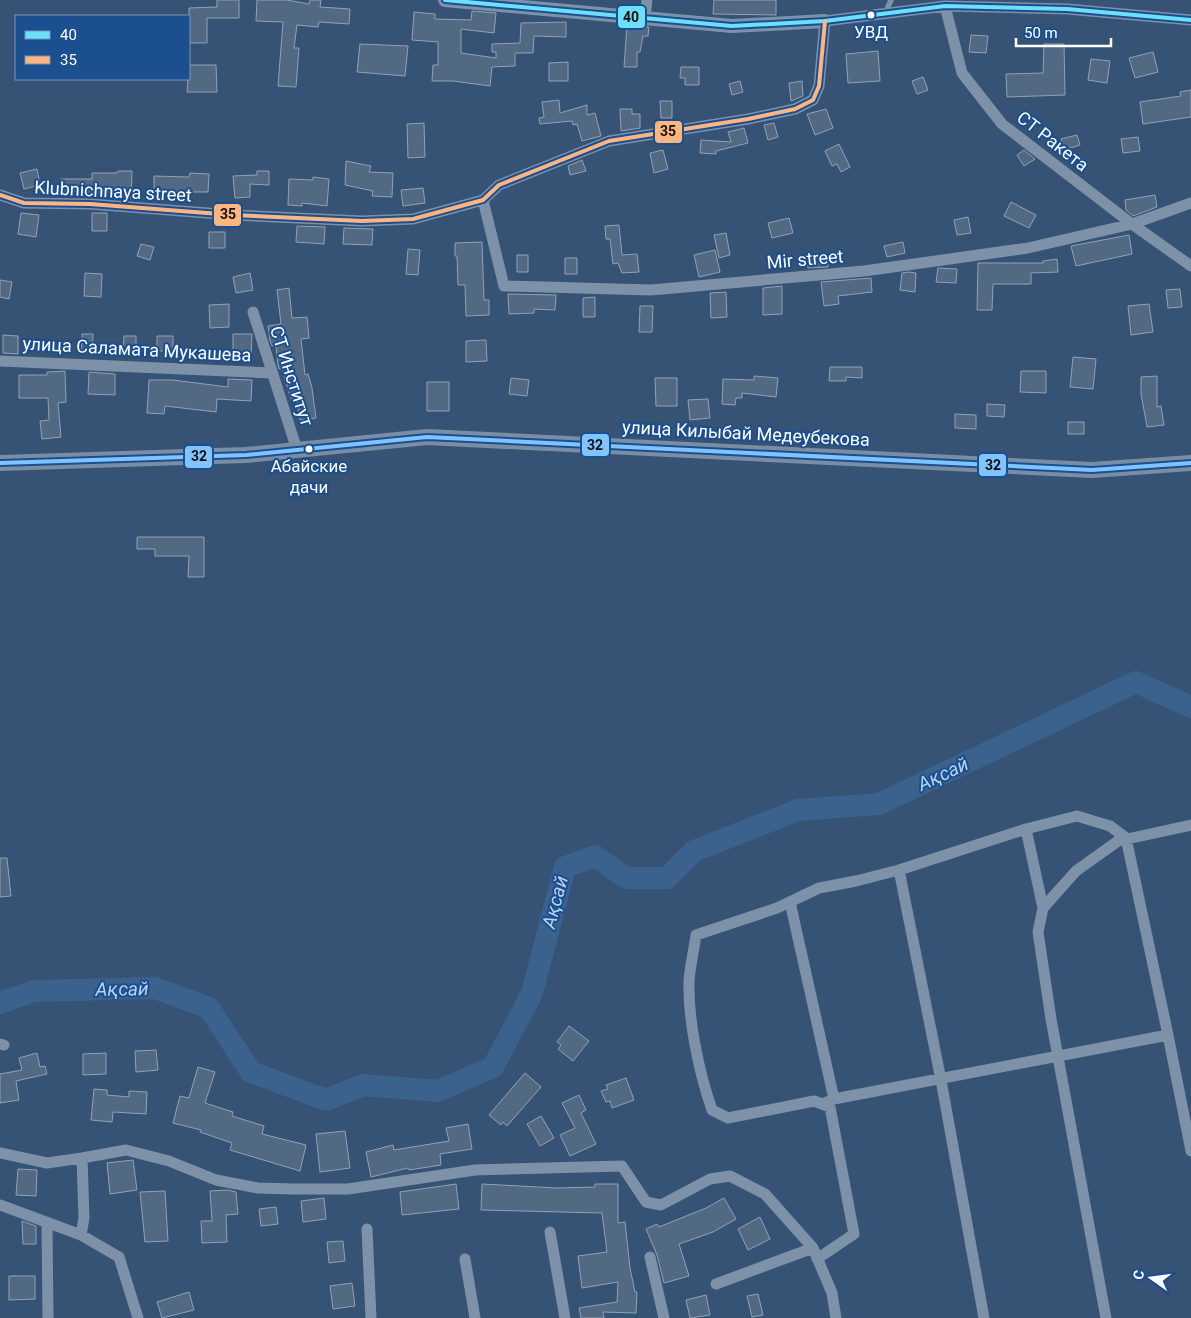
<svg xmlns="http://www.w3.org/2000/svg" width="1191" height="1318" viewBox="0 0 1191 1318" font-family="Roboto,sans-serif">
<style>
.lines{fill:none;stroke-linecap:round;stroke-linejoin:round}
.river{stroke:#3b618d;stroke-width:22}
.building{fill:#526984;stroke:#92a2b6}
.service{stroke:#7d92a8;stroke-width:5.5}
.minor{stroke:#7d92a8;stroke-width:11}
.tertiary{stroke:#7d92a8;stroke-width:14}
.secondary{stroke:#798da4;stroke-width:16}
.bus-1-casing{stroke:#1b4f8f;stroke-width:8}
.bus-2-casing{stroke:#1b4f8f;stroke-width:8}
.bus-3-casing{stroke:#1b4f8f;stroke-width:8}
.bus-1{stroke:#6ddff8;stroke-width:4}
.bus-2{stroke:#ffb580;stroke-width:4}
.bus-3{stroke:#80c4ff;stroke-width:4}
.bus-dot{fill:#fff;stroke:#1b4f8f;stroke-width:2}
.labels{text-anchor:middle;dominant-baseline:central;stroke-width:4;stroke-linejoin:round;paint-order:stroke}
.bus-label{font-size:17px;fill:#fff;stroke:#1b4f8f}
.street-label{font-size:18px;fill:#fff;stroke:#1b4f8f}
.water-label{font-size:19px;font-style:italic;fill:#b5d3f5;stroke:#1b4f8f}
.line-badge{stroke:#1b4f8f;stroke-width:2}
.pale-badge-label{font-size:14px;text-anchor:middle;font-weight:bold;fill:#111}
</style>
<rect width="100%" height="100%" fill="#365274"/>
<g class="lines">
<path class="river" d="M0,1003L34,991L155,988L209,1008L251,1072L326,1100L363,1085L438,1091L493,1067L532,993L565,867L595,856L626,878H667L694,851L798,810L879,804L1136,682L1191,707"/>
</g>
<path class="building" d="M217,0H239V18H207V43H189V8L217,7Z
M257,0H287L309,4L310,0H321L320,7L350,9L349,24L319,22L318,27L297,25L294,48H299L296,87L278,86L283,22L256,21Z
M714,0H776V15L713,14Z
M472,11L496,13L494,33L461,29V53L496,58V52H492V44L520,43L521,23L566,22V37L534,36L533,53H515V66L492,67L490,86L453,81H432L433,65H438V42L412,40L414,12L435,14V19L471,20Z
M627,25L649,27L648,36H643L640,52H637V67H624Z
M971,35L988,36L986,53L969,52Z
M360,44L408,46L405,76L357,72Z
M1044,44H1064L1065,95L1007,97L1006,74L1043,73Z
M878,51L880,81L848,83L846,54Z
M1153,52L1158,72L1135,78L1129,58Z
M1091,59L1110,61L1107,83L1088,80Z
M568,62V81H549V63Z
M189,65H216L217,92H187Z
M681,67H699V85H685V78H680Z
M923,77L928,90L917,94L912,81Z
M740,81L743,92L732,95L729,84Z
M802,81L803,96L791,101L789,83Z
M1191,90V117L1143,124L1140,102L1181,96L1180,92Z
M559,100L560,113L587,105V115L595,113L601,136L582,141L577,124L573,125L572,121L540,124L539,118L544,117L542,102Z
M660,101H672V118H661Z
M620,109H632V114H640V128L621,131Z
M826,109L833,128L815,135L807,114Z
M424,123L425,157L408,158L407,124Z
M774,123L778,137L768,140L764,125Z
M744,128L748,143L716,151V154L700,153L701,140L731,142L728,132Z
M1077,135L1080,145L1064,150L1061,139Z
M1138,137L1140,151L1123,153L1121,139Z
M839,144L850,167L841,172L837,164L832,166L825,151Z
M663,150L668,169L654,173L650,153Z
M1024,150L1035,159L1024,166L1017,155Z
M582,160L586,171L570,175L568,166Z
M346,161L371,166L369,172L393,173L392,197L372,196L373,191L345,185Z
M37,169L40,185L24,189L20,173Z
M118,171H132L131,198H117V193L61,191V179H92V173H117Z
M257,171H269V185L250,184V197L235,198L233,176L257,175Z
M190,173L209,174L208,192H154V176L189,177Z
M313,177L329,179L327,206L302,203V206L288,205L289,179L313,180Z
M423,188L425,203L403,206L401,190Z
M1155,195L1157,207L1133,216L1126,210L1125,200Z
M1011,202L1036,215L1029,228L1004,216Z
M21,213L39,215L36,237L18,234Z
M92,213H107V231H92Z
M968,217L971,233L957,235L954,220Z
M789,218L793,233L772,238L768,223Z
M619,225L622,255L637,254L639,272L622,273L618,263L613,264L610,239H606L605,226Z
M297,226L325,227L324,244L296,242Z
M344,228L373,229L372,245L343,244Z
M209,232H225V248H209Z
M726,233L730,255L719,258L714,235Z
M1129,235L1132,254L1076,266L1071,246Z
M482,242L484,300H489V315L466,316L465,285H458L457,256H455V243Z
M903,242L905,253L887,257L884,246Z
M141,244L154,247L150,260L137,256Z
M408,249L420,250L418,275L406,274Z
M715,250L720,272L699,277L694,255Z
M517,255H528V272H517Z
M828,255V267L808,268L807,257Z
M565,258H577V274H565Z
M1057,259L1058,272L1031,273V284H993L992,310H977L978,263H1043V261Z
M938,268L957,269L956,283L936,282Z
M909,272L916,273L915,292L900,290L902,273Z
M85,273L102,274L101,297L84,296Z
M250,273L253,290L236,293L233,277Z
M871,278L872,292L838,296L839,304L824,306L821,282Z
M0,280L12,282L9,299L0,297Z
M782,286V314L763,315V288Z
M289,288L292,318L307,317L309,338L301,339L305,375L308,374L312,388L316,418L300,420L296,397L291,399L282,369H279L278,365L276,346H272L270,341L268,326L281,324L277,290Z
M1180,289L1182,307L1168,308L1166,290Z
M726,292L727,317L711,318L710,293Z
M508,294L556,295L555,310L534,309V313L509,314Z
M595,297V317H583V298Z
M229,304V327L210,328L209,305Z
M1149,304L1153,332L1131,335L1128,306Z
M640,306H653L652,332H639Z
M82,334H93L92,353L81,352Z
M233,334H252L251,358H233Z
M3,335L18,336V354L3,353Z
M124,336H136V352H123Z
M157,336H173V351H157Z
M486,340L487,361L466,362V341Z
M1073,357L1096,359L1093,389L1070,387Z
M830,367H862V378L846,377V381H829Z
M65,371L66,402L58,403L61,437L42,439L40,421L49,420L48,398H19V375H47V372Z
M1021,371H1046V393L1020,392Z
M89,372L115,374V395L88,394Z
M754,376L778,378L776,397L742,393V398H736L735,405L722,404L723,379L754,380Z
M1157,376V407L1161,406L1164,425L1147,427L1141,394V377Z
M511,378L529,380L527,396L509,394Z
M655,378H677V406H656Z
M228,379L252,380L251,401L217,399L216,412L165,406L164,414L147,413L149,380H173L228,387Z
M427,382H449V411H427Z
M708,399L710,418L690,420L688,400Z
M987,404L1005,405L1004,417L987,416Z
M955,414L976,415V429L955,428Z
M1068,422H1084V434H1068Z
M137,537H204V577H188L189,556H155V549H137Z
M0,858H7L11,896L0,897Z
M569,1026L589,1041L573,1061L558,1049L561,1045L557,1042Z
M156,1050L158,1070L136,1072L135,1051Z
M37,1053L40,1067L45,1066L47,1074L16,1081L19,1100L0,1103V1074L22,1070L19,1058Z
M106,1053V1074L83,1075V1054Z
M198,1067L215,1072L205,1103L233,1112L232,1116L264,1126L262,1134L306,1145L300,1171L230,1150L232,1143L200,1132L201,1130L173,1123L180,1096L189,1098Z
M525,1073L541,1087L507,1126L503,1122L501,1125L489,1115Z
M626,1078L634,1100L612,1108L610,1101L606,1102L601,1091L608,1089L606,1085Z
M94,1089L107,1090V1095L129,1097V1091L147,1092L146,1114L113,1112L112,1122L91,1120Z
M579,1095L586,1110L581,1113L596,1144L570,1156L560,1135L575,1128L562,1103Z
M541,1116L554,1138L540,1146L527,1124Z
M468,1124L472,1149L440,1154L441,1165L409,1170L408,1168L371,1177L366,1152L393,1145L394,1150L449,1141L446,1128Z
M345,1131L350,1168L320,1172L316,1134Z
M133,1160L137,1190L110,1194L107,1163Z
M18,1169L37,1170L36,1196L16,1195Z
M456,1184L459,1209L402,1215L400,1192Z
M482,1184L557,1188L595,1187V1184H618V1223L625,1222L630,1268L635,1292H637L636,1313L603,1312L604,1318H581L579,1308L617,1302L618,1282L582,1288L578,1256L607,1252L602,1213L481,1210Z
M228,1190L236,1192L238,1214L226,1215L227,1242L202,1243L201,1221H212L210,1191Z
M165,1191L168,1241L145,1242L140,1192Z
M324,1198L326,1219L303,1222L301,1201Z
M724,1198L736,1219L713,1232L679,1244L689,1276L664,1283L657,1255L646,1229L657,1224L659,1227L706,1208Z
M276,1207L278,1224L261,1226L259,1209Z
M760,1217L770,1239L748,1250L738,1229Z
M22,1221L36,1226V1244H23Z
M343,1241L345,1261L329,1263L327,1242Z
M9,1276H35V1299L9,1300Z
M352,1283L355,1306L333,1309L330,1286Z
M189,1292L194,1310L162,1318L157,1302Z
M758,1294L763,1315L752,1317L747,1296Z
M706,1295L710,1315L690,1318L686,1300Z"/>
<g class="lines">
<path class="service" d="M885,14L891,0"/>
<path class="minor" d="M945,6L962,73L1002,124L1132,224L1191,266
M645,18L647,0
M0,195L24,203L90,204L233,215L362,221L413,219L483,200L499,185L609,141L748,119L795,109L813,100L819,86L825,21L945,6L1067,9L1191,20
M483,200L504,286L651,290L864,271L1028,248L1132,224L1191,203
M253,312L297,450
M0,361L272,373
M1026,829L1043,908
M899,870L941,1080L984,1318
M790,902L834,1099
M1168,1035L1191,1151
M0,1044L4,1045
M0,1153L47,1163L82,1158L84,1218L81,1235
M82,1158L126,1150L169,1161L216,1180L258,1188L294,1189H348L475,1170L622,1166L646,1202L661,1205L710,1179L730,1176L765,1194L813,1248L832,1293L836,1318
M0,1205L81,1235L119,1257L138,1318
M47,1223L48,1318
M367,1229L371,1318
M550,1232L565,1318
M650,1257L664,1318
M465,1259L475,1318
M817,1259L854,1234L830,1107L814,1101L728,1118L712,1110C699,1072 688,1021 689,981C690,966 694,950 696,935L777,908L819,888L856,881L899,870L1026,829L1077,816L1110,826L1126,838L1168,1035L834,1099L822,1104
M716,1284L813,1248
M1106,1318L1051,1019L1038,932L1043,908L1076,871L1118,841L1191,825"/>
<path class="tertiary" d="M445,0L732,26L825,21"/>
<path class="secondary" d="M0,463L246,455L427,437L1092,470L1191,463"/>
<g class="bus-1-casing">
<path id="bus-1" d="M445,0L732,26L825,21L945,6L1067,9L1191,20"/>
</g>
<g class="bus-2-casing">
<path id="bus-2" d="M0,195L24,203L90,204L233,215L362,221L413,219L483,200L499,185L609,141L748,119L795,109L813,100L819,86L825,21"/>
</g>
<g class="bus-3-casing">
<path id="bus-3" d="M0,463L246,455L427,437L1092,470L1191,463"/>
</g>
<use href="#bus-1" class="bus-1"/>
<use href="#bus-2" class="bus-2"/>
<use href="#bus-3" class="bus-3"/>
</g>
<g class="bus-dot">
<circle cx="871" cy="15" r="4.5"/>
<circle cx="309" cy="449" r="4.5"/>
</g>
<g class="labels">
<g class="bus-label">
<text x="871" y="32">УВД</text>
<text x="309" y="466">Абайские<tspan x="309" dy="21">дачи</tspan></text>
</g>
<g class="street-label">
<text transform="translate(1053 141) rotate(38)">СТ Ракета</text>
<text transform="translate(113 191) rotate(3)">Klubnichnaya street</text>
<text transform="translate(805 259) rotate(-5)">Mir street</text>
<text transform="translate(137 349) rotate(3)">улица Саламата Мукашева</text>
<text transform="translate(292 376) rotate(72)">СТ Институт</text>
<text transform="translate(746 433) rotate(3)">улица Килыбай Медеубекова</text>
</g>
<g class="water-label">
<text transform="translate(943 774) rotate(-25)">Ақсай</text>
<text transform="translate(555 902) rotate(-75)">Ақсай</text>
<text transform="translate(122 989) rotate(-1)">Ақсай</text>
</g>
</g>
<g class="line-badge">
<rect x="617" y="5" width="29" height="24" rx="5" fill="#6ddff8"/>
<rect x="654" y="120" width="29" height="24" rx="5" fill="#ffb580"/>
<rect x="213" y="203" width="29" height="24" rx="5" fill="#ffb580"/>
<rect x="581" y="433" width="29" height="24" rx="5" fill="#80c4ff"/>
<rect x="184" y="445" width="29" height="24" rx="5" fill="#80c4ff"/>
<rect x="978" y="453" width="29" height="24" rx="5" fill="#80c4ff"/>
</g>
<g class="pale-badge-label">
<text x="631" y="22">40</text>
<text x="668" y="136">35</text>
<text x="228" y="219">35</text>
<text x="595" y="450">32</text>
<text x="199" y="461">32</text>
<text x="993" y="470">32</text>
</g>
<rect x="15" y="15" width="175" height="65" fill="#1b4f8f" stroke="#7695bc"/>
<rect x="25" y="31" width="25" height="8" fill="#6ddff8" stroke="#7695bc"/>
<text x="60" y="40" font-size="15" fill="#ffffff">40</text>
<rect x="25" y="56" width="25" height="8" fill="#ffb580" stroke="#7695bc"/>
<text x="60" y="65" font-size="15" fill="#ffffff">35</text>
<g transform="translate(1151 1278) rotate(284)" stroke="#1b4f8f" stroke-width="4" paint-order="stroke">
<path d="M0-4L9 19L0 12L-9 19Z" fill="#ffffff"/>
<text y="-8" font-size="14" font-weight="bold" text-anchor="middle" fill="#ffffff">С</text>
</g>
<path d="M1016 38v8h95v-8" fill="none" stroke="#ffffff" stroke-width="2.5"/>
<text x="1024" y="38" font-size="15" fill="#ffffff" stroke="#1b4f8f" stroke-width="4" paint-order="stroke">50 m</text>
</svg>
